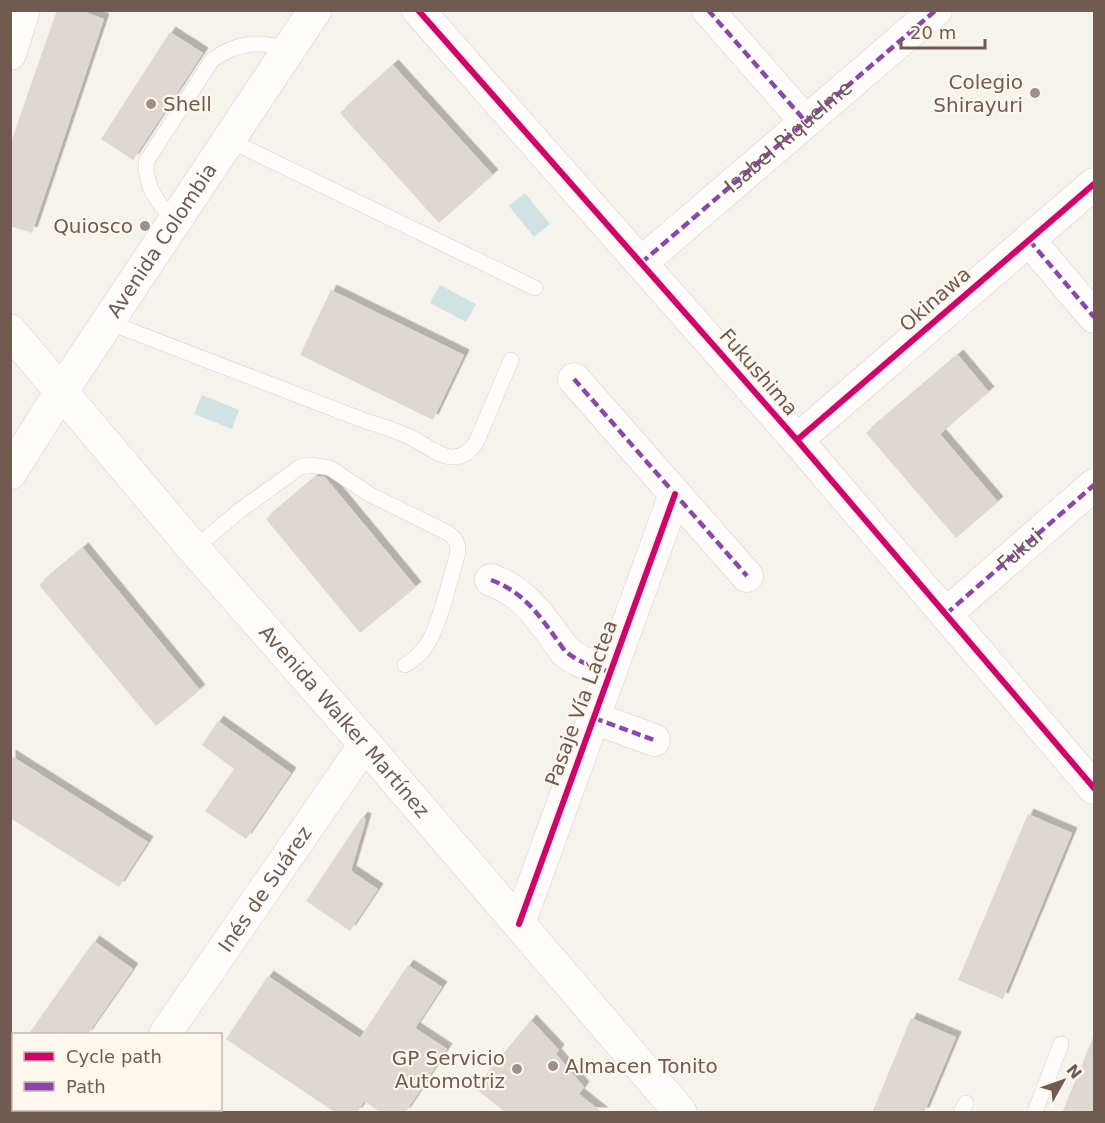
<svg xmlns="http://www.w3.org/2000/svg" width="1105" height="1123" viewBox="0 0 1105 1123" font-family="'DejaVu Sans',sans-serif">
<style>
.water{fill:#cfe3e5}
.building{fill:#dfd8d2;filter:url(#shadow)}
.lines{fill:none;stroke-linecap:round;stroke-linejoin:round}
.service-casing{stroke:#d5cfca;stroke-width:16}
.minor-casing{stroke:#d5cfca;stroke-width:33}
.secondary-casing{stroke:#d6cfca;stroke-width:34}
.service{stroke:#fefdfc;stroke-width:15}
.minor{stroke:#fefdfc;stroke-width:32}
.secondary{stroke:#fefdfc;stroke-width:33}
.quiet{stroke:#8e44ad;stroke-width:4.5;stroke-dasharray:9 4.5;stroke-linecap:butt}
.cycleway-casing{stroke:#fdf7ee;stroke-width:10}
.cycleway{stroke:#d6006c;stroke-width:6}
.poi-dot{fill:#a08f86;stroke:#fdf7ee;stroke-width:2}
.labels{text-anchor:middle;dominant-baseline:central;stroke-width:4.5;stroke-linejoin:round;paint-order:stroke}
.poi-label{font-size:20px;fill:#715a4f;stroke:#fdf7ee;text-anchor:end}
.street-label{font-size:20px;fill:#715a4f;stroke:#fdf7ee}
</style>
<defs>
<filter id="shadow"><feDropShadow dx="5.5" dy="-5.5" stdDeviation="0" flood-color="#0004"/></filter>
</defs>
<rect width="100%" height="100%" fill="#f6f2ec"/>
<path class="water" d="M525,193L550,224L534,237L509,206Z
M440,285L476,304L466,322L430,303Z
M202,395L239,410L232,429L194,414Z"/>
<path class="building" d="M57,10H80L104,19L32,233L10,226V145Z
M170,32L203,53L133,160L101,139Z
M393,65L493,175L439,223L340,113Z
M331,290L464,355L433,420L300,355Z
M958,355L989,392L940,434L998,502L956,538L866,433Z
M317,476L325,477L416,587L360,633L266,519Z
M83,548L200,690L156,726L39,585Z
M218,721L291,773L246,839L205,811L234,769L202,745Z
M10,755L148,842L119,887L10,818Z
M1028,814L1072,833L1003,999L958,980Z
M362,817L366,819L351,871L378,889L350,931L306,901Z
M94,941L133,969L87,1035H28Z
M408,965L442,987L415,1028L447,1049L405,1113H381L364,1101L357,1113H336L226,1039L268,976L360,1038Z
M911,1018L956,1037L924,1113H872Z
M531,1020L559,1050L556,1054L584,1087L579,1094L603,1113H506L475,1088Z
M1094,1035L1095,1113H1062Z"/>
<g class="lines">
<g class="service-casing">
<path id="service" d="M229,140L535,288
M176,219C156,204 146,187 146,162L212,60C237,42 260,40 289,50
M108,322L368,422C383,426 397,431 412,438C434,449 455,472 476,443L511,360
M194,549L239,511L300,467L311,465L330,468L369,494L448,533C457,539 459,546 457,556C450,579 439,628 426,646C421,654 413,660 405,665
M961,1112L966,1103
M1035,1112L1061,1044"/>
</g>
<g class="minor-casing">
<g id="minor">
<path d="M418,10L797,440L1094,788"/>
<path d="M708,10L806,122"/>
<path d="M10,54L24,10"/>
<path d="M1029,240L1094,317"/>
<path id="s1" d="M641,263L936,10"/>
<path d="M574,379L747,576"/>
<path d="M797,440L1094,184"/>
<path d="M491,580C527,593 543,621 565,651C578,662 594,667 610,672"/>
<path id="s2" d="M946,614L1094,485"/>
<path d="M594,718L654,740"/>
<path d="M519,924L675,494"/>
<path id="s3" d="M165,1034L365,744"/>
<path d="M112,1112L114,1110"/>
</g>
</g>
<g class="secondary-casing">
<g id="secondary">
<path id="s4" d="M10,331L194,549L365,744L680,1112"/>
<path id="s5" d="M10,473L61,392L315,10"/>
</g>
</g>
<use href="#service" class="service"/>
<use href="#minor" class="minor"/>
<use href="#secondary" class="secondary"/>
<path class="quiet" d="M708,10L806,122
M1029,240L1094,317
M641,263L936,10
M574,379L747,576
M491,580C527,593 543,621 565,651C578,662 594,667 610,672
M946,614L1094,485
M594,718L654,740"/>
<g class="cycleway-casing">
<path id="cycleway" d="M418,10L797,440L1094,788
M797,440L1094,184
M519,924L675,494"/>
</g>
<use href="#cycleway" class="cycleway"/>
</g>
<g class="poi-dot">
<circle cx="1035" cy="93" r="6"/>
<circle cx="151" cy="104" r="6"/>
<circle cx="145" cy="226" r="6"/>
<circle cx="553" cy="1066" r="6"/>
<circle cx="517" cy="1069" r="6"/>
</g>
<g class="labels">
<g class="poi-label">
<text x="1023" y="82">Colegio<tspan x="1023" dy="23">Shirayuri</tspan></text>
<text x="163" y="104" text-anchor="start">Shell</text>
<text x="133" y="226">Quiosco</text>
<text x="505" y="1058">GP Servicio<tspan x="505" dy="23">Automotriz</tspan></text>
<text x="565" y="1066" text-anchor="start">Almacen Tonito</text>
</g>
<g class="street-label">
<text stroke="none"><textPath href="#s1" startOffset="194">Isabel Riquelme</textPath></text>
<text stroke="none"><textPath href="#s5" startOffset="278">Avenida Colombia</textPath></text>
<text transform="translate(935 299) rotate(-41)">Okinawa</text>
<text transform="translate(759 372) rotate(49)">Fukushima</text>
<text stroke="none"><textPath href="#s2" startOffset="98">Fukui</textPath></text>
<text transform="translate(581 703) rotate(-70)">Pasaje Vía Láctea</text>
<text stroke="none"><textPath href="#s4" startOffset="514">Avenida Walker Martínez</textPath></text>
<text stroke="none"><textPath href="#s3" startOffset="176">Inés de Suárez</textPath></text>
</g>
</g>
<rect width="1105" height="1123" fill="none" stroke="#715a4f" stroke-width="24"/>
<rect x="12" y="1033" width="210" height="78" fill="#fdf7ee" stroke="#c5b8ae" stroke-width="1.5"/>
<rect x="24" y="1052" width="30" height="9" fill="#d6006c" stroke="#c5b8ae" stroke-width="1.5"/>
<text x="66" y="1063" font-size="18" fill="#715a4f">Cycle path</text>
<rect x="24" y="1082" width="30" height="9" fill="#8e44ad" stroke="#c5b8ae" stroke-width="1.5"/>
<text x="66" y="1093" font-size="18" fill="#715a4f">Path</text>
<g transform="translate(1063 1081) rotate(50)" stroke="#fdf7ee" stroke-width="4.5" paint-order="stroke">
<path d="M0-4.5L10 22L0 15L-10 22Z" fill="#715a4f"/>
<text y="-9" font-size="16" font-weight="bold" text-anchor="middle" fill="#715a4f">N</text>
</g>
<path d="M901 39v9h84v-9" fill="none" stroke="#715a4f" stroke-width="3"/>
<text x="910" y="39" font-size="18" fill="#715a4f" stroke="#fdf7ee" stroke-width="4.5" paint-order="stroke">20 m</text>
</svg>
